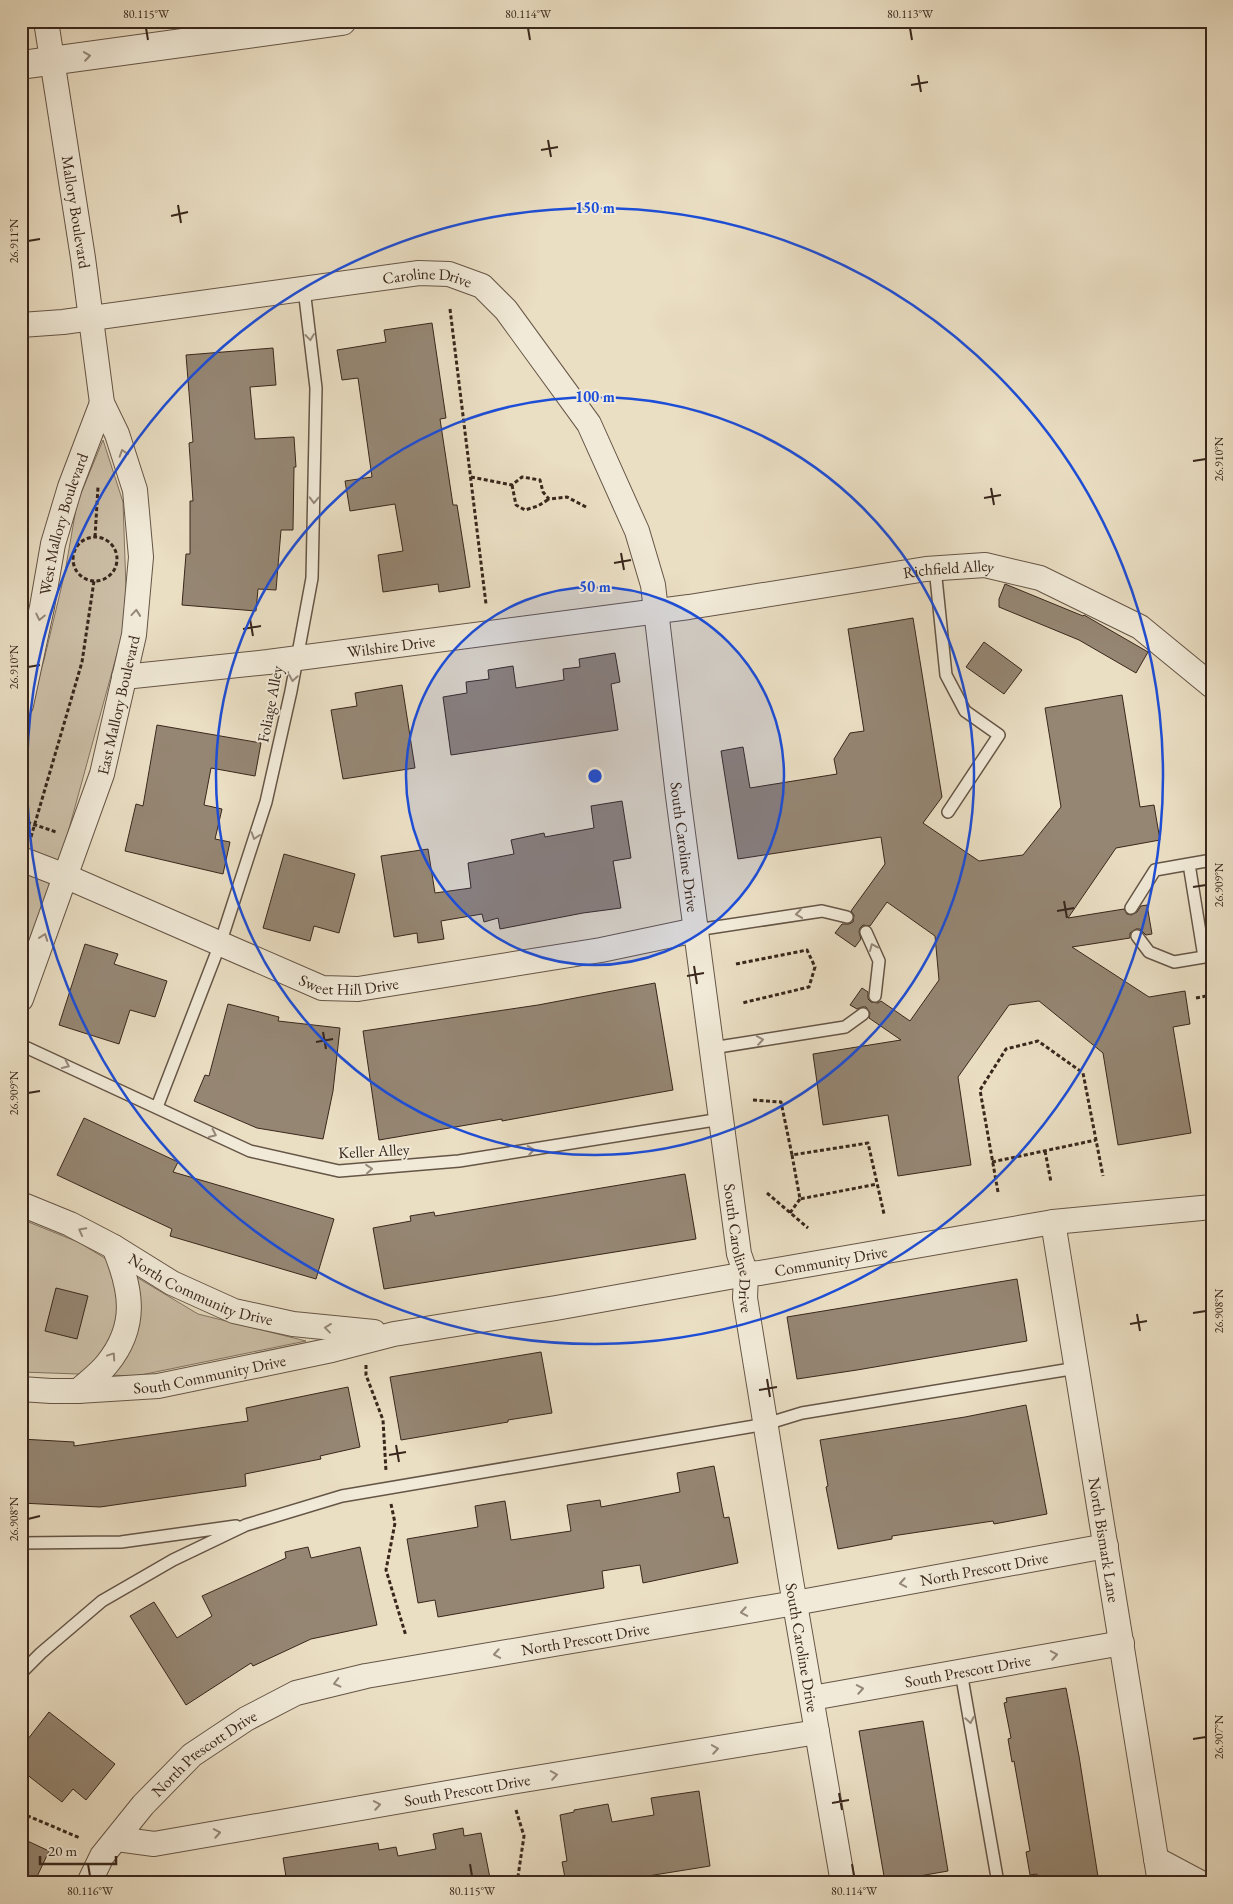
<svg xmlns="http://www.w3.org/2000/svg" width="1233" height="1904" viewBox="0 0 1233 1904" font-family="'EB Garamond',serif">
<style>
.green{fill:#ccbfa7;stroke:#827362}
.building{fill:#958673;stroke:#39271c}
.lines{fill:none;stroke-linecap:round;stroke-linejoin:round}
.service-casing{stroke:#655546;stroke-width:14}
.minor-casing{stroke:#655546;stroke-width:26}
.tertiary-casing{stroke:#655546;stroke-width:30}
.path{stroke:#39271c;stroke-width:3;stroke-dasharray:4 2.5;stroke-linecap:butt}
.service{stroke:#f1ead8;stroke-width:11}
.minor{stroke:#f1ead8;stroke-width:24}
.tertiary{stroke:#f1ead8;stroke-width:28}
.oneway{stroke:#95887a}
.ticks{fill:none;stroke:#39271c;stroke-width:2}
.ring{fill:none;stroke:#1d4ed8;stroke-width:2.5}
.labels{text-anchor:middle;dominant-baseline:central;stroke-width:4;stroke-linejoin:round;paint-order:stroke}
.street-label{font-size:16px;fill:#39271c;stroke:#f1ead8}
.centre{fill:#1d4ed8;stroke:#f1ead8;stroke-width:2.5}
.ring-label{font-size:15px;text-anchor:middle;font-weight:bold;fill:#1d4ed8;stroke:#f1ead8;stroke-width:4;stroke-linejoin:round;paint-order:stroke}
.neatline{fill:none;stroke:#39271c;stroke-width:2}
.ticks-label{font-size:12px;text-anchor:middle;fill:#39271c}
</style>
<rect width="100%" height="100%" fill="#eadec3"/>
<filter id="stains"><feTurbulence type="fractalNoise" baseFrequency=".004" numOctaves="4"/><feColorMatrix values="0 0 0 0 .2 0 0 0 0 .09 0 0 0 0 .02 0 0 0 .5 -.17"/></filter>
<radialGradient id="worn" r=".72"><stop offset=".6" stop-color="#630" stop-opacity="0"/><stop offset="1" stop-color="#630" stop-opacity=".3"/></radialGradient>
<path class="green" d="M103,440L123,502L127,617L52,891L21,979V732L44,660L65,572L77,503Z
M21,1219L78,1242L198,1314L306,1341L136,1376L21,1372Z"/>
<path class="building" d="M432,323L446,418L440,419L453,505H457L470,587L439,592L438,584L383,592L378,555L403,551L395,504L350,511L345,481L372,477L358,378L342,380L337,350L386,342L384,330Z
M273,348L276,385L250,387L255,439L294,437L296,467H294L293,530H281L276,590L258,589L256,611L182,605L186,554H190V501H193L189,443L193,442L186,355Z
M1005,584L1083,616L1084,615L1148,652L1136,673L1079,640L999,607V599Z
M913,618L942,797L923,823L979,861L1023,855L1061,807L1045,708L1122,695L1140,807L1154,805L1160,840L1116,848L1068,918L1124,909L1127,914L1131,915L1137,912L1141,906L1147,905L1152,934L1146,935L1140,929H1136L1130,933V938L1072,947L1149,997L1185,991L1190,1024L1173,1027L1191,1133L1118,1145L1103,1053L1039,1001L1009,1005L958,1077L971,1165L898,1176L888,1115L823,1125L813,1054L901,1040L869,1018L870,1013L866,1007H862L857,1009L850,1005L862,988L868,992V999L871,1002L878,1003L881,1001L910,1021L939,980L935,936L887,902L870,926L863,925L860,928L859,932L861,939L855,947L835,933L842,924H849L853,922L854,915L851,911L885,864L881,837L738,859L721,751L743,747L750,788L837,774L834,759L850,733L864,731L848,629Z
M984,642L1022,670L1004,694L966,667Z
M615,653L620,682L611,684L618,730L451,755L443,697L467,693L466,682L489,679L488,670L513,666L516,688L564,680L563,669L580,667L579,659Z
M402,685L415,768L343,779L331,710L357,706L355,693Z
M157,725L261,743L255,776L211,768L204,805L222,809L215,839L230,842L223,874L125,851L136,804L143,806Z
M622,801L631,858L613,861L621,908L583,913L500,929L498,918L484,922L482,914L441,921L444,939L418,943L417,933L394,937L381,856L428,849L435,893L471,888L468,863L514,854L511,840L544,833L545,837L594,828L591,806Z
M284,854L355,874L339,933L314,926L310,941L263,928Z
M85,944L118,954L114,964L167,981L155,1017L130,1010L119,1044L59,1025Z
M655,983L673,1090L502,1121V1119L379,1140L363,1031L538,1005Z
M228,1004L279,1017L278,1021L340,1028L333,1091L323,1139L257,1128L194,1101L205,1075L209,1076Z
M84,1118L178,1162L173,1172L334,1219L316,1279L170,1236L172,1229L57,1175Z
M685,1174L696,1239L384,1289L373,1228L411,1221L410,1216L434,1212L435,1216Z
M1017,1279L1027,1341L857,1370L797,1379L787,1317Z
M56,1288L88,1296L77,1339L45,1331Z
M541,1352L552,1413L508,1420V1422L401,1440L390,1377Z
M348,1387L360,1447L320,1456L321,1459L245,1474L246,1486L100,1507L21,1503V1439L74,1442V1446L248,1421L246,1408Z
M1026,1405L1047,1514L994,1524L993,1521L892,1536V1539L838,1549L826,1487L828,1486L820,1440L965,1417Z
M714,1466L724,1518L729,1517L738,1563L643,1583L640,1565L602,1571L604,1588L438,1617L435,1600L418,1603L407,1539L478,1527L475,1506L505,1501L511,1540L571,1531L567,1505L600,1500L601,1507L680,1492L677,1473Z
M308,1547L311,1558L360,1547L377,1625L311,1639L253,1666L251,1663L186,1705L130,1616L154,1602L177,1638L212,1616L202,1596L286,1558L285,1552Z
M1066,1688L1079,1756L1099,1883H1039L1037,1874L1030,1875L1026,1852L1030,1851L1014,1761L1012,1762L1008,1739L1011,1738L1004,1703L1007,1702L1006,1698Z
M49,1712L115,1764L86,1800L73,1789L62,1802L21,1770V1748Z
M923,1721L948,1871L885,1882L859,1731Z
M699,1791L710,1866L623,1880V1883H566L562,1862L567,1861L560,1815L574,1812V1810L608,1804L612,1822L654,1815L651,1798Z
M463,1828L464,1836L481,1833L491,1883H287L283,1858L378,1843L379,1850L396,1847L398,1856L436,1849L433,1834Z
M21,1838L49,1851L34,1883H21Z"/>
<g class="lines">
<g class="service-casing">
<path id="service" d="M935,568L946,675L965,711L999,735L948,812
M1212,860L1189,864L1204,957L1212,955
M1131,908L1155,870L1189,864
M696,930L822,911L847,917
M866,932L879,961L875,996
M1137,936L1149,952L1174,962L1204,957
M21,1045L250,1151L339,1171L459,1161L721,1119
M712,1048L845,1027L863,1014
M157,1107L220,944L266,802L291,691L312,578L316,388L304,289
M21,1543L121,1542L236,1526
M961,1672L998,1883
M21,1673L41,1653L102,1601L173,1560L246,1525L342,1496L766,1424L802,1413L1077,1368"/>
</g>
<g class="minor-casing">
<g id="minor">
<path id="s1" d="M21,325L63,322L419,273L449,274L482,286L506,310L589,424L637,531L653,585L678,796L739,1254L746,1274L745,1298L790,1575L843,1883"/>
<path id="s2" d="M124,677L268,662L689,607L926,569L985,565L1040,578L1140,627L1212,686"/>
<path id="s3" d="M21,705L42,607L53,544L70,487L102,403"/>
<path id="s4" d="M21,859L65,876L322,988L358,989L601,950L696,930"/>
<path id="s5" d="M21,999L102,774L134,635L141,557L135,490L117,434L102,403L83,258L46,21"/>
<path id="s6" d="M21,1204L70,1224L114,1247L172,1283L234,1311L293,1324L374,1332"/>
<path id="s7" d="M1053,1222L1160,1883"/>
<path id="s8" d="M21,1389L51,1391H78L158,1386L332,1350L394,1334L556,1308L746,1274L760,1273L1053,1222L1212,1207"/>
<path d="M78,1391C88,1382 99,1374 107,1364C138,1326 132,1290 114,1247"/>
<path id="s9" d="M812,1698L1122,1643"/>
<path id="s10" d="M117,1839L154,1844L511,1782L817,1732"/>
<path d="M1156,1859L1201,1883"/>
<path id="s11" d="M89,1883L102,1856L143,1805L192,1755L246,1719L296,1693L366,1676L795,1603L1106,1546"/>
</g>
</g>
<g class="tertiary-casing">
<path id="tertiary" d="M21,65L342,21"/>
</g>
<path class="path" d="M450,309L486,604
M471,477L512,485L522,477L540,480L543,492L549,499L567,497L586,507
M512,485L516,505L525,510L538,506L549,499
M95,537L98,487
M73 559a22 22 0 1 1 44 0a22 22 0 1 1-44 0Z
M21,820L56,832
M31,837L82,662L94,581
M736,964L807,950L815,967L809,987L742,1003
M1196,998L1212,995
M753,1100L781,1102L792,1155L868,1143L884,1214
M1045,1151L1051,1182
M792,1155L800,1199L877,1184
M992,1162L1096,1140
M998,1192L980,1090L1006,1049L1038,1041L1083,1073L1103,1176
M767,1193L808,1228
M790,1213L800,1199
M366,1365V1375L383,1420L386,1471
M391,1504L395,1523L386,1570L406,1636
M516,1810L524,1836L517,1883
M21,1813L80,1838"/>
<use href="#service" class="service"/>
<use href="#minor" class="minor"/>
<use href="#tertiary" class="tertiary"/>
</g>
<defs><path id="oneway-chevron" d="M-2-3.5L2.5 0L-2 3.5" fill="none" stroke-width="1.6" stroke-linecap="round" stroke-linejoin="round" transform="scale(1.25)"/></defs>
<g class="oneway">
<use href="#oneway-chevron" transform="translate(87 56) rotate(-8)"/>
<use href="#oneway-chevron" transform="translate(310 337) rotate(83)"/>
<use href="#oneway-chevron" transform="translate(123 453) rotate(-108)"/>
<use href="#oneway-chevron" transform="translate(314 500) rotate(91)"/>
<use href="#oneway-chevron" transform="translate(136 613) rotate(-85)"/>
<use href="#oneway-chevron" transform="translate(40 617) rotate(102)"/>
<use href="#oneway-chevron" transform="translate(293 678) rotate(99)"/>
<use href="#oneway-chevron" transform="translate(255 836) rotate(108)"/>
<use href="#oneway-chevron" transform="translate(799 914) rotate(172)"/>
<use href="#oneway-chevron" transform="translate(44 937) rotate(-70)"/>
<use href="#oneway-chevron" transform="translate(873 947) rotate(-114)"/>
<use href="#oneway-chevron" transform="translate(760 1040) rotate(-9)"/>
<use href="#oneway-chevron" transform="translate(66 1065) rotate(25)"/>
<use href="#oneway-chevron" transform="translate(213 1134) rotate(25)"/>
<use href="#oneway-chevron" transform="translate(531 1150) rotate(-9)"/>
<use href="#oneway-chevron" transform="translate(369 1169) rotate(-5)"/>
<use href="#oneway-chevron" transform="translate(82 1231) rotate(-152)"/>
<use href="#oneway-chevron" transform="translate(328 1328) rotate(-173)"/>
<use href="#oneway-chevron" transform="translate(112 1356) rotate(-56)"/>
<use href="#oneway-chevron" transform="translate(903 1583) rotate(170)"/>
<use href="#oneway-chevron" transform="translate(744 1612) rotate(170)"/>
<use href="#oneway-chevron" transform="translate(497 1654) rotate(170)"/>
<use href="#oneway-chevron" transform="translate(1054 1655) rotate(-10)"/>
<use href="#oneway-chevron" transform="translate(337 1683) rotate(166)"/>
<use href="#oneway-chevron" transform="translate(860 1689) rotate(-10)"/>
<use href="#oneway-chevron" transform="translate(970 1720) rotate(80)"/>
<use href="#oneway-chevron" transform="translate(715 1749) rotate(-9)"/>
<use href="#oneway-chevron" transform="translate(554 1775) rotate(-9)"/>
<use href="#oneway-chevron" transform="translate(377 1805) rotate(-10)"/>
<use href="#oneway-chevron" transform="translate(217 1833) rotate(-10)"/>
</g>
<path class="ticks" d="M146,28L148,40M528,28L530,40M910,28L912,40M918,75L921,92M911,85L928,82M548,140L551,157M541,150L558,147M178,205L181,223M171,216L188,212M28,241L40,239M1193,461L1206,459M991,488L994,505M984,498L1001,495M621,553L624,570M614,563L631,560M250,619L253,636M243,629L261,626M28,667L40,665M1193,887L1206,885M1064,901L1067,918M1057,911L1074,908M694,966L697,984M687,976L704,973M323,1032L326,1049M316,1042L333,1039M28,1093L40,1091M1193,1313L1206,1311M1137,1314L1140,1331M1130,1324L1147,1321M767,1379L770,1397M759,1390L777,1387M396,1445L399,1462M389,1455L406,1452M28,1519L40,1516M1193,1739L1206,1737M839,1793L842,1810M832,1803L849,1800M88,1864L90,1876M470,1864L472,1876M852,1864L854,1876"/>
<circle cx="595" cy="776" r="189" fill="#1d4ed8" fill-opacity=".12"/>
<g class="ring">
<circle cx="595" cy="776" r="189"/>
<circle cx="595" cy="776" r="379"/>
<circle cx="595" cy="776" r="568"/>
</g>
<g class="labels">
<g class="street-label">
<text transform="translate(76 212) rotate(81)">Mallory Boulevard</text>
<text stroke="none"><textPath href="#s1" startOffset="410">Caroline Drive</textPath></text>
<text stroke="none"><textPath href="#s3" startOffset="186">West Mallory Boulevard</textPath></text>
<text stroke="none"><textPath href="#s2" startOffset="832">Richfield Alley</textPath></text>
<text stroke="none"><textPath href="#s2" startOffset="269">Wilshire Drive</textPath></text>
<text stroke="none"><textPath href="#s5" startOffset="310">East Mallory Boulevard</textPath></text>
<text transform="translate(270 704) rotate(-79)">Foliage Alley</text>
<text stroke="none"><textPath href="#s1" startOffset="1079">South Caroline Drive</textPath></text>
<text stroke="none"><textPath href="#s4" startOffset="354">Sweet Hill Drive</textPath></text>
<text transform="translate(374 1151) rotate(-3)">Keller Alley</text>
<text stroke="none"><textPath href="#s1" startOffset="1484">South Caroline Drive</textPath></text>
<text stroke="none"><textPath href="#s8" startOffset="822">Community Drive</textPath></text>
<text stroke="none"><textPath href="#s6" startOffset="200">North Community Drive</textPath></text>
<text stroke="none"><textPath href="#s8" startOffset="190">South Community Drive</textPath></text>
<text stroke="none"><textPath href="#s7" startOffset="322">North Bismark Lane</textPath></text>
<text stroke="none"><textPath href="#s11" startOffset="986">North Prescott Drive</textPath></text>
<text stroke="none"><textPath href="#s11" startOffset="581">North Prescott Drive</textPath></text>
<text stroke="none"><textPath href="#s1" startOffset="1889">South Caroline Drive</textPath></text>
<text stroke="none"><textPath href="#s9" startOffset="158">South Prescott Drive</textPath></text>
<text stroke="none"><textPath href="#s11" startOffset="176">North Prescott Drive</textPath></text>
<text stroke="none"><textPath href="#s10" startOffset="355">South Prescott Drive</textPath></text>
</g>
</g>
<circle cx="595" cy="776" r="8" class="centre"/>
<g class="ring-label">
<text x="595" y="213">150 m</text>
<text x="595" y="402">100 m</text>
<text x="595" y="592">50 m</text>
</g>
<rect width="1233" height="1904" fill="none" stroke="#eadec3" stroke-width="55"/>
<path d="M40 1856v8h76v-8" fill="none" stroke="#39271c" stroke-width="2.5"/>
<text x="48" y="1856" font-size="15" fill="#39271c" stroke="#f1ead8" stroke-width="4" paint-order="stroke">20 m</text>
<rect x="28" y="28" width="1178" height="1848" class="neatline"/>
<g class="ticks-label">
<text x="146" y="18">80.115°W</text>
<text x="528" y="18">80.114°W</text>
<text x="910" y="18">80.113°W</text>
<text transform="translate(14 241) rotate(-90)" y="4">26.911°N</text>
<text transform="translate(1219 459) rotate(-90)" y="4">26.910°N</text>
<text transform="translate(14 667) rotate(-90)" y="4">26.910°N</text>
<text transform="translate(1219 885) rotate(-90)" y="4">26.909°N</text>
<text transform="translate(14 1093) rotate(-90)" y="4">26.909°N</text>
<text transform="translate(1219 1311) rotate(-90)" y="4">26.908°N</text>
<text transform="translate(14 1519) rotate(-90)" y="4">26.908°N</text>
<text transform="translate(1219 1737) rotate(-90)" y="4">26.907°N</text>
<text x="90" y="1895">80.116°W</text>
<text x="472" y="1895">80.115°W</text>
<text x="854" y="1895">80.114°W</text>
</g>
<rect width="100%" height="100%" filter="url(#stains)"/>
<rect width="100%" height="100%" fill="url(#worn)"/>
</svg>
